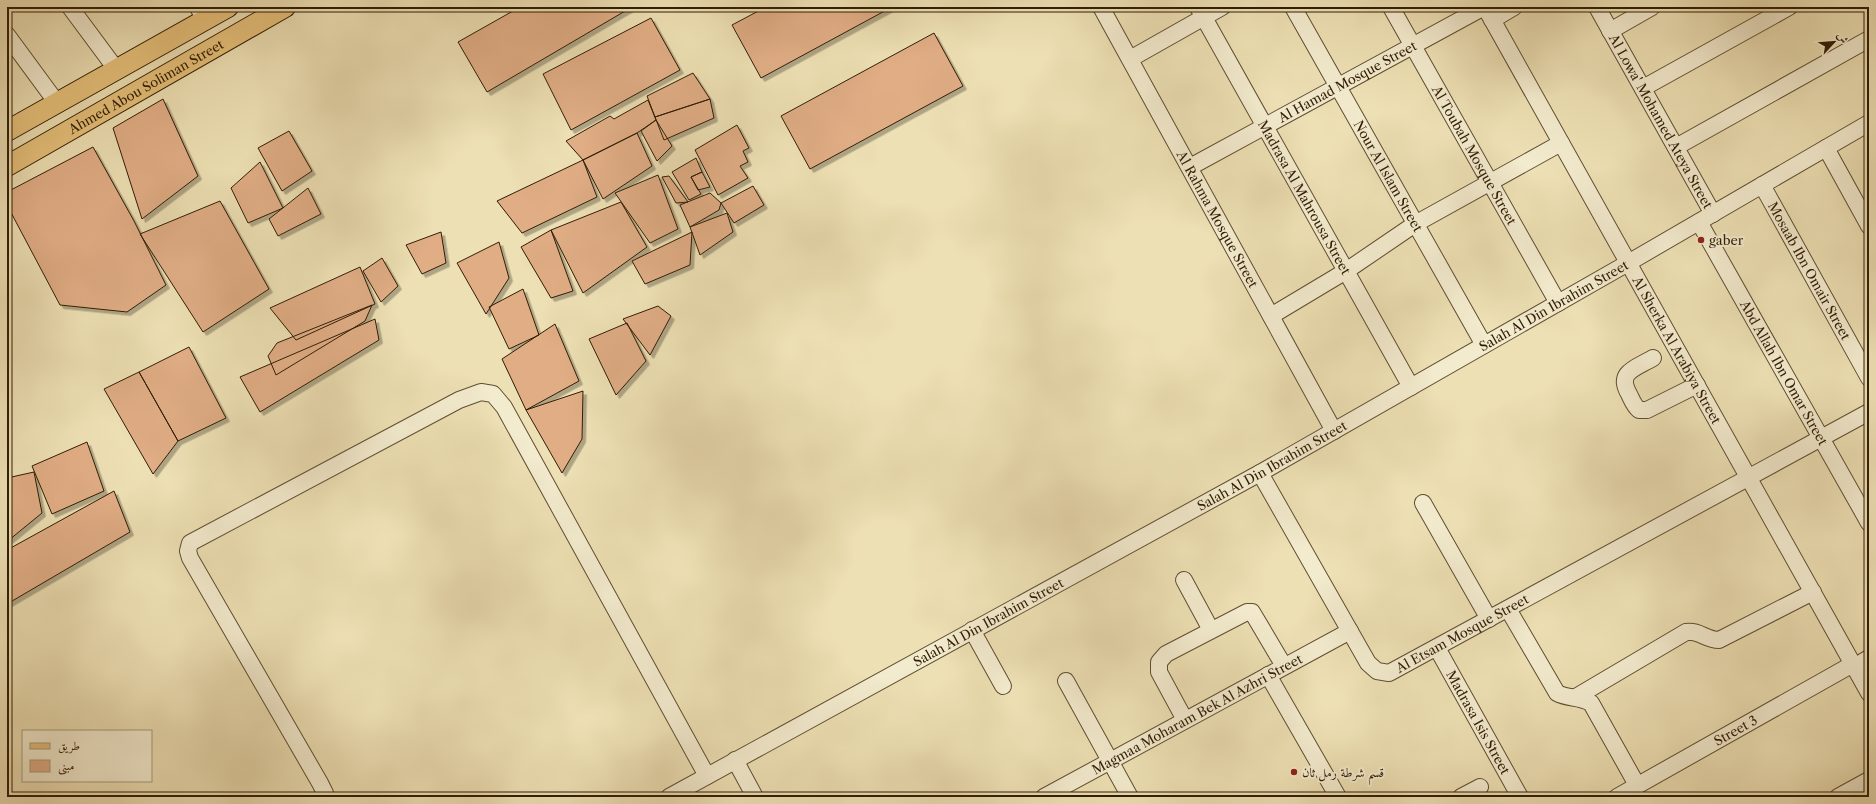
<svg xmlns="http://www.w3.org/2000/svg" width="1876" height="804" viewBox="0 0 1876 804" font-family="'Libre Caslon Text',Amiri,serif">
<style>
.building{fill:#e0ad85;stroke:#301d05;filter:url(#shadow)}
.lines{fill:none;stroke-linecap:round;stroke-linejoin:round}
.minor-casing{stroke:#5f4e31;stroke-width:18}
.major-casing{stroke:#301d05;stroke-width:22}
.minor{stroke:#f3ebce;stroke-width:16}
.major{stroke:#e6c07a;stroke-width:20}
.poi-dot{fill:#8f2418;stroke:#f3ebce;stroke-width:1.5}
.labels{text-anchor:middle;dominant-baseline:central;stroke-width:4;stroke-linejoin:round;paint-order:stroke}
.street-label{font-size:13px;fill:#301d05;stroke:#f3ebce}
.poi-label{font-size:13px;fill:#301d05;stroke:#f3ebce;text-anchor:start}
</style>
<defs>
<filter id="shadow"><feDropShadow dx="3.5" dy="3.5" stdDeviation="0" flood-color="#0004"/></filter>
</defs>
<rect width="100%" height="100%" fill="#ede0b4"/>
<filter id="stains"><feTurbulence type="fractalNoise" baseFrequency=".005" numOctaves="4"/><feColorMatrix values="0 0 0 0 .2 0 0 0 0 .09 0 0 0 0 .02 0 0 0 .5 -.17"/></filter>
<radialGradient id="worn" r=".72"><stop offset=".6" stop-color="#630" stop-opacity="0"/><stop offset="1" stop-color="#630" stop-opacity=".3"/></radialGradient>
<path class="building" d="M520,7H632L487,92L458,42Z
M766,7H892L761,78L732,25Z
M651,18L680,70L571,130L543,74Z
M934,33L963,86L810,169L781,116Z
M693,73L710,99L655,117L647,96Z
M163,99L198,176L142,219L113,128Z
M710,99L714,118L664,140L655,117Z
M648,100L656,120L637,133L583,160L566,141L610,116L614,119Z
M656,120L672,146L657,161L641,131Z
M737,125L749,148L743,151L748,162L740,166L748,178L718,195L695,150Z
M289,131L312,171L282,191L258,148Z
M637,133L652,166L603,199L583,160Z
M93,147L134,221L166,285L127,312L60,305L7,205V192Z
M696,158L702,172L691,177L701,194L689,200L672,172Z
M583,160L597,197L522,233L497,201Z
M260,162L283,208L248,223L231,188Z
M702,172L710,187L698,190L691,177Z
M658,175L678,229L650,243L615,193Z
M669,176L688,202L676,203L662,177Z
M753,186L764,205L734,223L721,203Z
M308,188L321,214L278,236L269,219Z
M710,193L721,203L719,210L690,227L680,205Z
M220,201L269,289L203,332L140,234Z
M621,202L647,247L583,293L551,230Z
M727,213L733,232L700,255L690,227Z
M551,230L573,291L551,298L521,247Z
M441,232L446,263L422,274L406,245Z
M692,232L690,265L645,284L632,261Z
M499,242L509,278L486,314L457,263Z
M382,258L398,286L381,302L363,271Z
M360,267L375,304L296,340L270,308Z
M523,289L539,335L509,349L489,307Z
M372,305L365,321L276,375L268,356L277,343Z
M658,306L671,316L650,355L623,319Z
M375,319L379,340L260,412L240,377Z
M627,323L646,361L616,395L589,339Z
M555,324L579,381L526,410L502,359Z
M189,347L226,418L178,441L139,372Z
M139,372L178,441L153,474L104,389Z
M583,391L582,439L562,473L526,410Z
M87,442L104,491L52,514L32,466Z
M34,472L42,513L9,540L7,536V478Z
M114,491L130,532L7,604V550Z"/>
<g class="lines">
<g class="minor-casing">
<g id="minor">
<path d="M70,7L116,69"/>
<path d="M198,7L204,19"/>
<path id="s1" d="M1101,7L1334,431"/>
<path id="s2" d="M1198,7L1411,387"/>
<path id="s3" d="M1293,7L1484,345"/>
<path id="s4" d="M1391,7L1558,303"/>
<path id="s5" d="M1485,7L1869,693"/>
<path id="s6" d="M1597,7L1713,214"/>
<path d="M1492,20L1514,7"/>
<path d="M1610,31L1652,7"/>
<path d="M7,35L57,103"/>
<path d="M1130,59L1222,7"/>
<path d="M1643,88L1789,7"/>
<path d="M1676,147L1869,39"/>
<path d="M1826,148L1869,226"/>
<path id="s7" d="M1190,167L1484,7"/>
<path id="s8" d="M1762,185L1869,378"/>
<path id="s9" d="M1699,222L1869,523"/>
<path d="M1271,316L1346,271L1415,224L1561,143"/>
<path d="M1653,358C1636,368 1616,372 1629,394C1632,400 1634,406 1639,410H1647L1697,385"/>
<path id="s10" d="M1260,473L1368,663L1377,671L1389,673L1869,412"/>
<path d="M1423,503L1489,619"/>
<path d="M1184,580L1211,630"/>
<path d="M1508,609L1557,693C1568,699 1579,696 1591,703L1637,785"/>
<path d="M972,630L1003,686"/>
<path id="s11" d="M1437,648L1520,797"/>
<path d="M1854,667L1869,658"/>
<path d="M1268,675L1338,797"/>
<path d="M1066,681L1130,797"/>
<path d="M1576,697L1686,632C1699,630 1706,640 1719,640L1813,592"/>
<path d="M1185,720L1159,672V662L1166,654L1247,612H1252L1284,666"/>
<path d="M735,760L755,797"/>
<path d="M323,797L325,793L320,783L190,558L188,551L190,543L459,400L481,392L493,394L504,407L707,776"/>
<path id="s12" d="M669,797L1260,473L1628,263L1869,123"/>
<path id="s13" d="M1044,797L1350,631"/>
<path d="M1461,797L1480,787"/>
<path id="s14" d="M1617,797L1853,664"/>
<path d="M1838,797L1869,780"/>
</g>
</g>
<g class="major-casing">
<g id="major">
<path d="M7,131L228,7"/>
<path id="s15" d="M7,166L285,7"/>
</g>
</g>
<use href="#minor" class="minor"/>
<use href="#major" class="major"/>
</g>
<g class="poi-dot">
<circle cx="1701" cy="240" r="4"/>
<circle cx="1294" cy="772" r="4"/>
</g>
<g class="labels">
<g class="street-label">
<text stroke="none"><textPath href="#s7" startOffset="179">Al Hamad Mosque Street</textPath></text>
<text stroke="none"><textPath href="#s15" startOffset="160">Ahmed Abou Soliman Street</textPath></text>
<text stroke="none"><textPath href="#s6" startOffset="131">Al Lowa' Mohamed Ateya Street</textPath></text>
<text stroke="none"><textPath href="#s4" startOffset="170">Al Toubah Mosque Street</textPath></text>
<text stroke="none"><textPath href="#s3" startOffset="194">Nour Al Islam Street</textPath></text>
<text stroke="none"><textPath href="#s2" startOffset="218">Madrasa Al Mahrousa Street</textPath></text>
<text stroke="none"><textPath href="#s1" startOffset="242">Al Rahma Mosque Street</textPath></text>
<text stroke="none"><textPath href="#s8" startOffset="98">Mosaab Ibn Omair Street</textPath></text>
<text stroke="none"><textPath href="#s12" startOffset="1012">Salah Al Din Ibrahim Street</textPath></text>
<text stroke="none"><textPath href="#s5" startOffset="393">Al Sherka Al Arabiya Street</textPath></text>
<text stroke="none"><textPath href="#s9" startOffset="173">Abd Allah Ibn Omar Street</textPath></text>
<text stroke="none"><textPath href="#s12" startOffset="688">Salah Al Din Ibrahim Street</textPath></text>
<text stroke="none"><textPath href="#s12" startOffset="364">Salah Al Din Ibrahim Street</textPath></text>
<text stroke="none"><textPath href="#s10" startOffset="326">Al Etsam Mosque Street</textPath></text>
<text stroke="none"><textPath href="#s13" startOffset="174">Magmaa Moharam Bek Al Azhri Street</textPath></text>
<text stroke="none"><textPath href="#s11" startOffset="85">Madrasa Isis Street</textPath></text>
<text stroke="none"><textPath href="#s14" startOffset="136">Street 3</textPath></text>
</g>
<g class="poi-label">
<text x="1709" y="240">gaber</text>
<text x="1302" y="772">قسم شرطة رمل ثان</text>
</g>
</g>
<rect width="1876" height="804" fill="none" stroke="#ede0b4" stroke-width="24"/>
<rect x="8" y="8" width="1860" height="788" fill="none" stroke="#301d05" stroke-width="2"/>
<rect x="12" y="12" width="1852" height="780" fill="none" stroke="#301d05"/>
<rect x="22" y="730" width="130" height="52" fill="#f3ebce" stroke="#a5997e"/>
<rect x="30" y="743" width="20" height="6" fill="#e6c07a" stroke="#a5997e"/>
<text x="58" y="750" font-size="12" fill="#301d05">طريق</text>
<rect x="30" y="760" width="20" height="12" fill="#e0ad85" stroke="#a5997e"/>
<text x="58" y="770" font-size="12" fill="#301d05">مبنى</text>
<g transform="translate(1834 42) rotate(64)" stroke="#f3ebce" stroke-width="3" paint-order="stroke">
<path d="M0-3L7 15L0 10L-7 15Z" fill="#301d05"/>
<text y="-6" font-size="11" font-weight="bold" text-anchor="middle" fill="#301d05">ش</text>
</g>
<rect width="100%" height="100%" filter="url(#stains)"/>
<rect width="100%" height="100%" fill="url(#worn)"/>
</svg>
